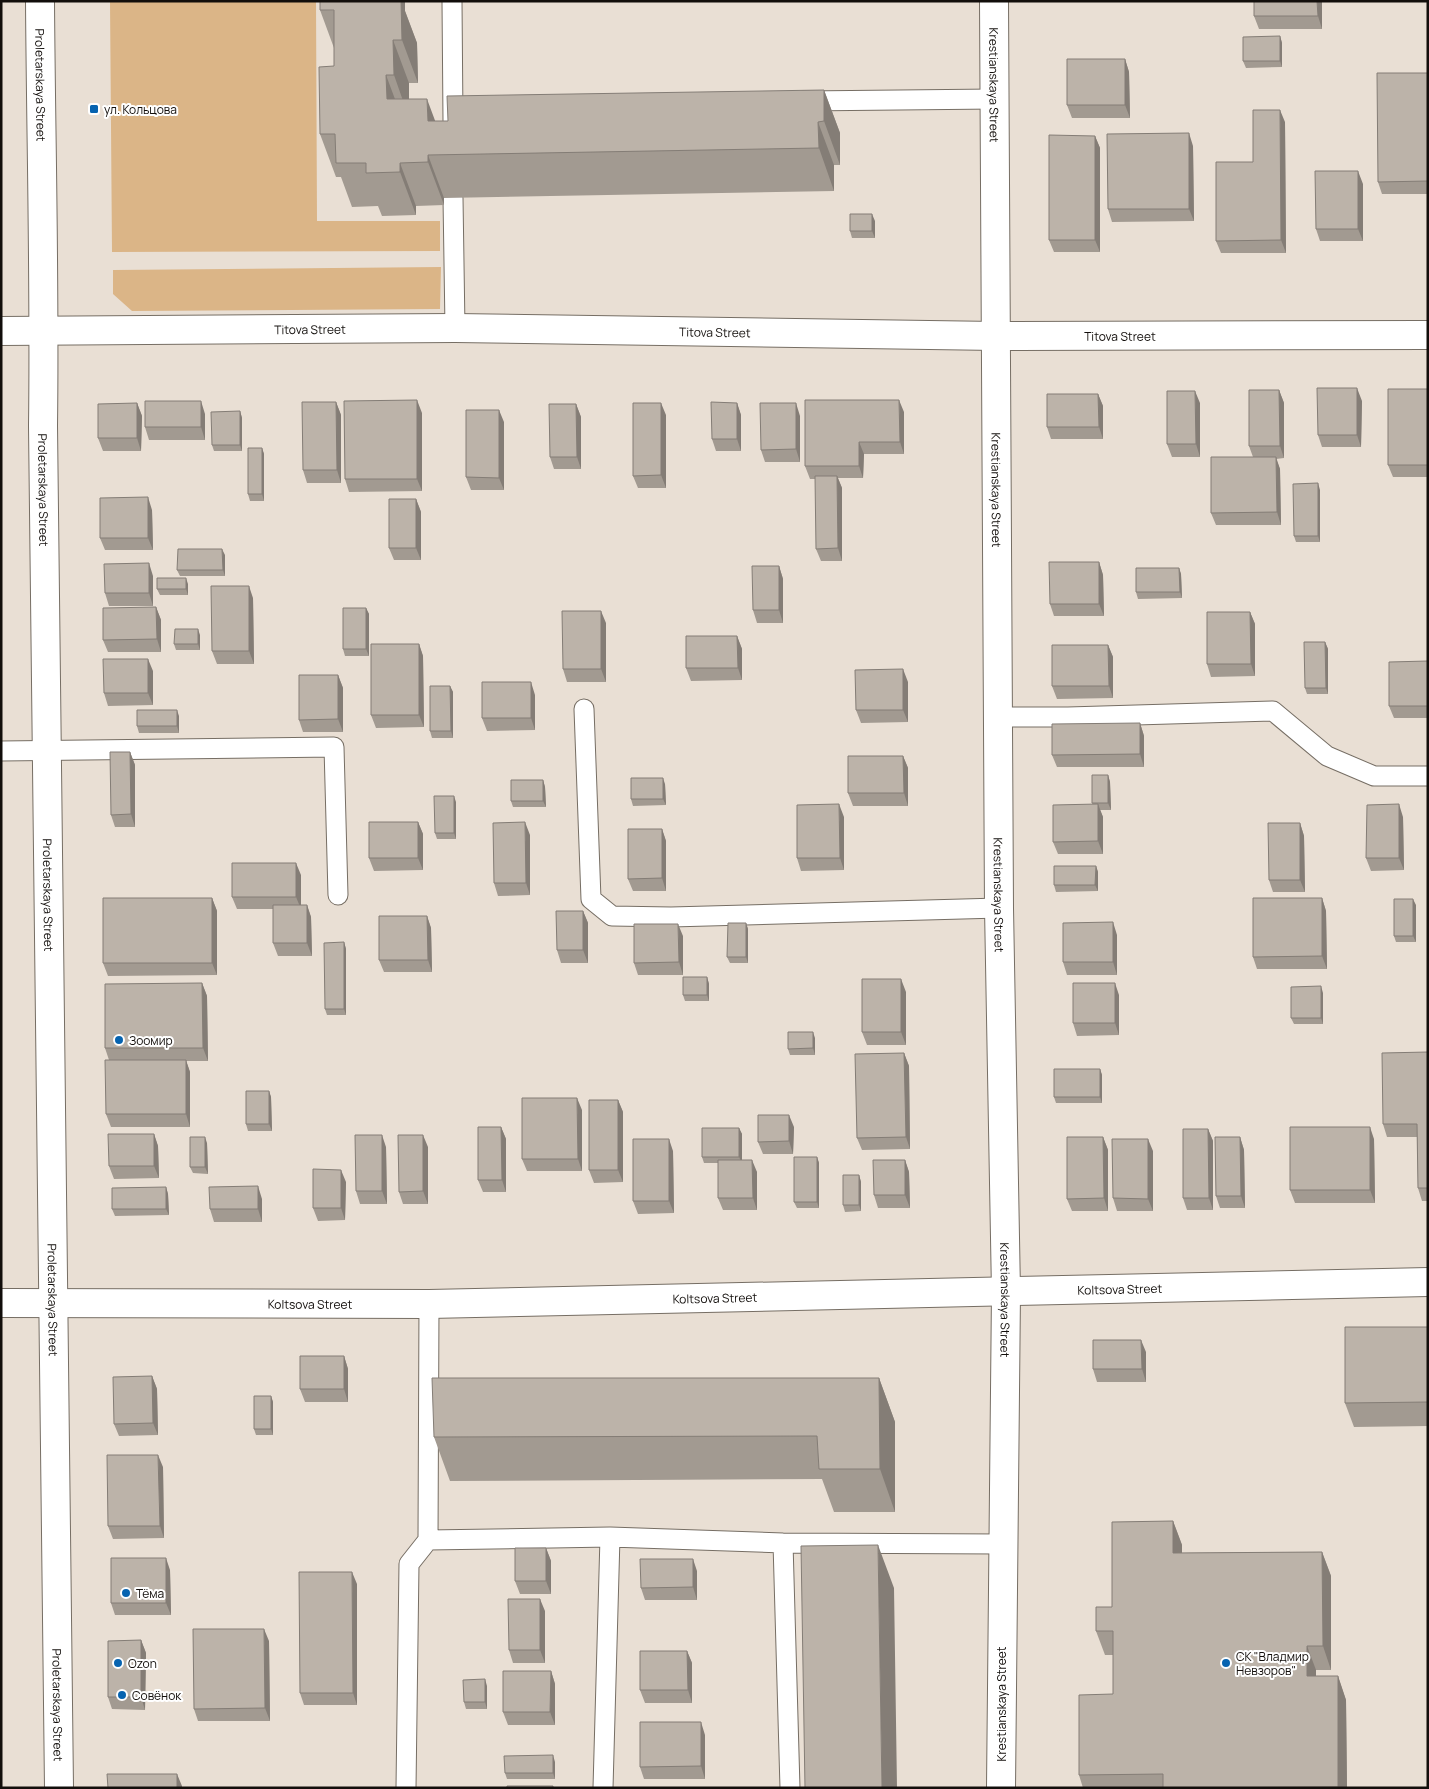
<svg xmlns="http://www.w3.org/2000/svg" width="1429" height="1789" viewBox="0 0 1429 1789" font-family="Manrope,sans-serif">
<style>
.green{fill:#dbb587}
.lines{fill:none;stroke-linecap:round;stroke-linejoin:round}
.lane-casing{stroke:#766e64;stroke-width:21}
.street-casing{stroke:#766e64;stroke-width:30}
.secondary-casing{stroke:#766e64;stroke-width:30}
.lane{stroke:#fff;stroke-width:19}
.street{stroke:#fff;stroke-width:28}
.secondary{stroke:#fff;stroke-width:28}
.wall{fill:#a29a91}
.shaded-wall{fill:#847d76}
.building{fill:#bcb3a9;stroke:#847d76}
.poi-dot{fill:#0663b0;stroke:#fff;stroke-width:2}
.labels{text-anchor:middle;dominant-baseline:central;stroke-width:4;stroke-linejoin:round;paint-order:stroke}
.street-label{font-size:12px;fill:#120e0b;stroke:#fff}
.poi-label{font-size:12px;fill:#120e0b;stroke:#fff;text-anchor:start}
</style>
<rect width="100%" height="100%" fill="#e9dfd4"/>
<path class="green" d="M110,1H316L317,221H440V251L112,252Z
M441,267L440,309L132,311L113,294V270Z"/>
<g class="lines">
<g class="lane-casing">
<path id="lane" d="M452,1L453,121
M803,101L995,99
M453,198L455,328
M584,709L591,899L612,916L671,917L999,908
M998,717H1068L1273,711L1327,756L1374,776H1428
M1,751L334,747L338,895
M428,1540L610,1537L783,1543L1002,1544
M783,1543L790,1788
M406,1788L409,1564L428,1540L429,1304
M603,1788L610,1537"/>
</g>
<g class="street-casing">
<g id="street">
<path id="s1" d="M1,331L455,328L996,336L1428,335"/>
<path id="s2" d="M1,1303L429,1304L1428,1282"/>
</g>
</g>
<g class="secondary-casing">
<g id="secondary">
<path id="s3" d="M40,1C41,143 45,284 43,426L59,1788"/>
<path id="s4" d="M994,1L999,908L1006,1292L1001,1788"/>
</g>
</g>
<use href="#lane" class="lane"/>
<use href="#street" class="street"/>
<use href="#secondary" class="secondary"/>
</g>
<path class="wall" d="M1322,1V29H1259L1254,16Z
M320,10L405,11L417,43L418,83H409V99L435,121H448L824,90L840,133V165H834V191L444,198V205L416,206V215L382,216L378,206L352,207L341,177H336L320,134L334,66V48Z
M1280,36L1282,43V67L1246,68L1243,61Z
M1125,59L1129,72L1130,118H1072L1067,105Z
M1428,73V194H1382L1378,182Z
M1285,122L1286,253H1221L1216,241L1253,162Z
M1095,136L1100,148V252H1054L1049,240Z
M1193,146L1194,221L1112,222L1108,209Z
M1363,184V241H1320L1316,229Z
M875,221V238H852L850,231Z
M1428,389V477H1393L1388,465Z
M1279,390L1284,403V458L1276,459L1280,469L1281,525H1216L1211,513L1253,457L1249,446Z
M1098,394L1103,406V439H1051L1047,427Z
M1362,401L1361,447H1322L1318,435Z
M336,402L341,415V483H307L303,470Z
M137,403L142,416L141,451H103L98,438Z
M737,403L741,415V451H716L712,439Z
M1200,403V457H1172L1167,444Z
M576,404L581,417V469H554L550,457Z
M240,411L242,418V451H214L212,445Z
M904,412V454H864L863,478H838L842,488V561H821L816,549V479H810L805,466Z
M422,413V491L349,492L345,479Z
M205,414V440H149L145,427Z
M666,415V488H638L633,476Z
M800,416V462H765L761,450Z
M504,422V490H471L466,477Z
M262,448L264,454V501H250L248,494Z
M1320,490V542H1296L1294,536Z
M416,499L421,512V560H394L389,548Z
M152,510L153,550H105L100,538Z
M225,555V576H180L177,570Z
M1099,562L1103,575L1104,616H1054L1050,604Z
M779,566L783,579V623H757L753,610Z
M1179,568L1181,574L1182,598L1138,599L1136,592Z
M153,576V606H109L105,593Z
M188,584V595H160L157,589Z
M253,598L254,664H217L212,651Z
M156,607L161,620V652H108L103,640Z
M366,608L369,614V656H345L343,649Z
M1250,612L1255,624V676L1211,677L1207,664Z
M606,623V682H567L563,669Z
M200,635V650H176L174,644Z
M737,636L742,649V680L691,681L686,668Z
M1325,642L1328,649V694H1307L1305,688Z
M419,644L423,656L424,727L376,728L371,715Z
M1108,645L1113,657V698L1057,699L1052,686Z
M1428,661V718H1394L1389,706Z
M153,671V705L108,706L104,693Z
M338,675L343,688V732H303L299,720Z
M908,682V722L861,723L856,710Z
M450,686L453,692V738H432L430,731Z
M535,695V730L487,731L482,718Z
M179,716V733H139L137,726Z
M1140,723L1144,736V767H1057L1052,755Z
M130,752L135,765V827H115L111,815Z
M903,756L908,768V806H853L848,793Z
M1108,775L1110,782L1111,810H1100L1103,817V854H1058L1053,842L1093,805L1092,803Z
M543,780L545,787L546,807H513L511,801Z
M665,784L666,805L633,806L631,799Z
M456,802V839H437L435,833Z
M844,817V870L801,871L797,858Z
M1403,817L1404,870L1371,871L1366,858Z
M418,822L423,834V870L374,871L369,858Z
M1300,823L1304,836L1305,892H1273L1269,880Z
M662,829L666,841V891H633L628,879Z
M530,835V895L498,896L494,883Z
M1096,866L1098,872V891L1056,892L1054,885Z
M301,875V905H307L311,917L312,956H278L273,943V909H237L232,897Z
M212,898L217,911V975L108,976L103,963Z
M1322,898L1326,911L1327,969H1257L1253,957Z
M1416,905V942H1396L1394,936Z
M583,911L588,923V963H561L557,950Z
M427,916L431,928L432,972H384L379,960Z
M746,923L748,929V963H730L727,957Z
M1117,935V975H1067L1063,962Z
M683,936V975H638L634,963Z
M344,942L346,949V1015H327L325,1009Z
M707,977L709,984V1001H685L683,995Z
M202,983L207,996L208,1061H186L190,1072V1127H111L106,1114L109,1060L105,1048Z
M906,992V1045H867L862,1032Z
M1323,993V1024H1294L1291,1018Z
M1119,995V1035L1077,1036L1073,1023Z
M815,1038V1055H790L788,1049Z
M1428,1052V1201H1422L1418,1188L1417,1137H1387L1383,1124Z
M904,1053L909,1066L910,1149L862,1150L857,1138Z
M1100,1069L1102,1075V1103H1056L1054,1097Z
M269,1091L271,1097L272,1131H248L246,1124Z
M618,1100L623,1112V1182L594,1183L589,1170Z
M582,1110V1171H527L522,1159Z
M501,1127L506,1139V1192H483L478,1180Z
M794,1127L793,1154H763L758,1142Z
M739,1128L742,1134V1160L757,1172V1210H723L718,1198V1163H704L702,1157Z
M1208,1129L1213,1141V1210H1187L1183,1198Z
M154,1134L158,1146L159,1178L114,1179L109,1166Z
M1103,1137L1108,1150V1211H1072L1067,1199Z
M1240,1137L1244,1150L1245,1208H1220L1216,1196Z
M1374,1139L1375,1203H1295L1290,1190Z
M207,1143L208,1174L193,1173L190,1167Z
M386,1147L387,1204H360L356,1191Z
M428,1147V1204H403L399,1192Z
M673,1151L674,1213L638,1214L633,1201Z
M1153,1151V1211H1117L1113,1198Z
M817,1157L819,1163V1208H797L794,1202Z
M905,1160L909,1172L910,1208H878L874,1195Z
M859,1175L861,1182V1211L845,1212L843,1205Z
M346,1182L345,1220L318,1221L313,1208Z
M166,1187L168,1194L169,1215L115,1216L112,1209Z
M262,1199V1222H214L210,1209Z
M1428,1327V1426L1354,1427L1345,1403Z
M1146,1352V1382H1097L1093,1369Z
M344,1356L348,1369V1402H305L300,1389Z
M152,1376L157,1389L158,1435L119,1436L114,1424Z
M879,1378L895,1422V1512H834L822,1479L450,1481L434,1437Z
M271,1396L273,1402V1435H256L254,1429Z
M163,1467L164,1538L113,1539L108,1526Z
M1173,1521L1182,1545V1553L1322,1552L1331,1576V1670H1316V1676H1338L1346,1700L1347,1788H1083L1079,1775L1113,1694V1655H1105L1096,1631L1112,1607Z
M546,1548L551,1561V1594H520L515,1581Z
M170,1570L171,1615H115L111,1603Z
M697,1571V1600H645L641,1588Z
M357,1584V1705H304L300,1693Z
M545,1611V1663H513L509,1650Z
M141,1640L146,1653L145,1710L112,1709L108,1697Z
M269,1641L270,1721H198L194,1709Z
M687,1651L692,1663V1703H645L640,1690Z
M551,1671L555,1684V1725H508L503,1712Z
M487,1686V1709H466L464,1702Z
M705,1735V1779H644L640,1767Z
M555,1762V1779H507L505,1773Z"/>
<path class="shaded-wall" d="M390,1H405V11L417,43L418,83L402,40Z
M1317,1H1322V29L1318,16Z
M1280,36L1282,43V67L1280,61Z
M393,40L409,83V118L394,75Z
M1125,59L1129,72L1130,118L1125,105Z
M386,75L402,118L387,99Z
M824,90L840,133V165L824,121Z
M427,99L443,142L428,121Z
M1280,110L1285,122L1286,253L1281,240Z
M818,122L834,165V191L819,148Z
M1189,133L1193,146L1194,221L1189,209Z
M1095,136L1100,148V252L1095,240Z
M428,155L444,198V205L428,162Z
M400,163L416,206V215L400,172Z
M1358,171L1363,184V241L1358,229Z
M872,214L875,221V238L872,231Z
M1357,388L1362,401L1361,447L1357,435Z
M1279,390L1284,403V458L1280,446Z
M1195,391L1200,403V457L1196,444Z
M1098,394L1103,406V439L1099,427Z
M417,400L422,413V491L417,479Z
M899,400L904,412V454L900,442Z
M201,401L205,414V440L201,427Z
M336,402L341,415V483L337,470Z
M137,403L142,416L141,451L137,438Z
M661,403L666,415V488L661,475Z
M737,403L741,415V451L737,439Z
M796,403L800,416V462L796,449Z
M576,404L581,417V469L577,457Z
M499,410L504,422V490L499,478Z
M240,411L242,418V451L240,445Z
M859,442L864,454L863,478L859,466Z
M262,448L264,454V501L262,494Z
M1276,457L1280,469L1281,525L1277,512Z
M837,476L842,488V561L838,548Z
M1318,483L1320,490V542L1318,536Z
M148,497L152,510L153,550L148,538Z
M416,499L421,512V560L416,548Z
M222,549L225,555V576L223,570Z
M1099,562L1103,575L1104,616L1099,604Z
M149,563L153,576V606L149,593Z
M779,566L783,579V623L779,610Z
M1179,568L1181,574L1182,598L1180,592Z
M186,578L188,584V595L186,589Z
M249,586L253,598L254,664L249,651Z
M156,607L161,620V652L157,639Z
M366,608L369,614V656L366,649Z
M601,611L606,623V682L601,669Z
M1250,612L1255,624V676L1251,664Z
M198,629L200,635V650L198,644Z
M737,636L742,649V680L738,668Z
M1325,642L1328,649V694L1326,688Z
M419,644L423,656L424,727L419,715Z
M1108,645L1113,657V698L1109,686Z
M148,659L153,671V705L148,693Z
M903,669L908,682V722L903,710Z
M338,675L343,688V732L338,719Z
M531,682L535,695V730L531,718Z
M450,686L453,692V738L451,731Z
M177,710L179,716V733L177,726Z
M1140,723L1144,736V767L1140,754Z
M130,752L135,765V827L131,814Z
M903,756L908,768V806L904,793Z
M1108,775L1110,782L1111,810L1108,803Z
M663,778L665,784L666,805L663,799Z
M543,780L545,787L546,807L543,801Z
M454,796L456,802V839L454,833Z
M839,804L844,817V870L840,858Z
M1098,804L1103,817V854L1098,841Z
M1399,804L1403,817L1404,870L1399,858Z
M418,822L423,834V870L418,858Z
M525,822L530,835V895L526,883Z
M1300,823L1304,836L1305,892L1300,880Z
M662,829L666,841V891L662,878Z
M296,863L301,875V909L296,897Z
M1096,866L1098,872V891L1095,885Z
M212,898L217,911V975L212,963Z
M1322,898L1326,911L1327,969L1322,956Z
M1413,899L1416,905V942L1413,936Z
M307,905L311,917L312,956L307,943Z
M583,911L588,923V963L583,950Z
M427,916L431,928L432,972L428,960Z
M1113,922L1117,935V975L1113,962Z
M746,923L748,929V963L746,957Z
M678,924L683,936V975L679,962Z
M344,942L346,949V1015L344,1009Z
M707,977L709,984V1001L707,995Z
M901,979L906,992V1045L901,1032Z
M202,983L207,996L208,1061L203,1048Z
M1115,983L1119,995V1035L1115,1023Z
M1321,986L1323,993V1024L1321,1018Z
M813,1032L815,1038V1055L813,1048Z
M904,1053L909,1066L910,1149L906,1137Z
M186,1060L190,1072V1127L186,1114Z
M1100,1069L1102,1075V1103L1100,1097Z
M269,1091L271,1097L272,1131L269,1124Z
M577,1098L582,1110V1171L578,1159Z
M618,1100L623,1112V1182L618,1170Z
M789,1115L794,1127L793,1154L789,1141Z
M501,1127L506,1139V1192L502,1180Z
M1370,1127L1374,1139L1375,1203L1370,1190Z
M739,1128L742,1134V1163L739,1157Z
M1208,1129L1213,1141V1210L1209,1198Z
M154,1134L158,1146L159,1178L154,1166Z
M382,1135L386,1147L387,1204L382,1191Z
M423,1135L428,1147V1204L423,1191Z
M205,1137L207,1143L208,1174L205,1167Z
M1103,1137L1108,1150V1211L1104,1198Z
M1240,1137L1244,1150L1245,1208L1241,1196Z
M669,1139L673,1151L674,1213L669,1201Z
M1148,1139L1153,1151V1211L1148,1199Z
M817,1157L819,1163V1208L817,1202Z
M752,1160L757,1172V1210L753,1198Z
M905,1160L909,1172L910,1208L905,1195Z
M341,1170L346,1182L345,1220L341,1208Z
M859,1175L861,1182V1211L859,1205Z
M258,1186L262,1199V1222L258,1209Z
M166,1187L168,1194L169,1215L166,1209Z
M1141,1340L1146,1352V1382L1142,1369Z
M344,1356L348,1369V1402L344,1389Z
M152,1376L157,1389L158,1435L153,1423Z
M879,1378L895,1422V1512L880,1469Z
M271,1396L273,1402V1435L271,1429Z
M158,1455L163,1467L164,1538L160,1526Z
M1173,1521L1182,1545V1577L1173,1553Z
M878,1545L894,1588L897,1788H882Z
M546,1548L551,1561V1594L546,1581Z
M1322,1552L1331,1576V1670L1323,1646Z
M166,1558L170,1570L171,1615L166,1603Z
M693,1559L697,1571V1600L693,1587Z
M352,1572L357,1584V1705L353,1693Z
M540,1599L545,1611V1663L540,1650Z
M264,1629L269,1641L270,1721L265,1708Z
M141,1640L146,1653L145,1710L141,1697Z
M1307,1646L1316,1670V1700L1307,1676Z
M687,1651L692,1663V1703L688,1690Z
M551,1671L555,1684V1725L550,1712Z
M1338,1676L1346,1700L1347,1788H1338Z
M485,1679L487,1686V1709L485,1702Z
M701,1722L705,1735V1779L701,1766Z
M553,1755L555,1762V1779L553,1773Z
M177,1774L182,1786V1788H177Z"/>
<path class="building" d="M320,1H401L402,40H393L394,75H386L387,99H427L428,121H448L447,96L824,90V121L818,122L819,148L428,155V162L400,163V172L366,173V163H336L335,134H320L319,67L334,66V10H320Z
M1254,1H1317L1318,16H1254Z
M1280,36V61H1243V37Z
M1067,59H1125V105H1067Z
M1377,73H1428V181L1378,182Z
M1253,110H1280L1281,240L1216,241V162H1253Z
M1189,133V209H1108L1107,134Z
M1049,135L1095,136V240H1049Z
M1315,171H1358V229H1316Z
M850,214H872V231H850Z
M1317,388H1357V435H1318Z
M1388,389H1428V465H1388Z
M1249,390H1279L1280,446H1249Z
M1167,391H1195L1196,444H1167Z
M1047,394H1098L1099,427H1047Z
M417,400V479H345L344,401Z
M805,400H899L900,442H859V466H805Z
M145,401H201V427H145Z
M302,402H336L337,470H303Z
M711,402L737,403V439H712Z
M137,403V438H98V404Z
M633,403H661V475L633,476Z
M760,403H796V449L761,450Z
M549,404H576L577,457H550Z
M466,410H499V478L466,477Z
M240,411V445H212L211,412Z
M248,448H262V494H248Z
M1211,457H1276L1277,512L1211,513Z
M815,476H837L838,548L816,549Z
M1318,483V536H1294L1293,484Z
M148,497V538H100V498Z
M389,499H416V548H389Z
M178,549H222L223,570H177Z
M1049,562H1099V604H1050Z
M149,563V593H105L104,564Z
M752,566H779V610H753Z
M1136,568H1179L1180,592H1136Z
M157,578H186V589H157Z
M211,586H249V651H212Z
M156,607L157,639L103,640V608Z
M343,608H366V649H343Z
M562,611H601V669H563Z
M1207,612H1250L1251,664H1207Z
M175,629H198V644H174Z
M686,636H737L738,668H686Z
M1304,642H1325L1326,688H1305Z
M371,644H419V715H371Z
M1052,645H1108L1109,686H1052Z
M103,659H148V693H104Z
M1428,661V706H1389V662Z
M903,669V710H856L855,670Z
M299,675H338V719L299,720Z
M482,682H531V718H482Z
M430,686H450L451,731H430Z
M137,710H177V726H137Z
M1140,723V754L1052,755V724Z
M110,752H130L131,814L111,815Z
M848,756H903L904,793H848Z
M1092,775H1108V803H1092Z
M631,778H663V799H631Z
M511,780H543V801H511Z
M434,796H454V833H435Z
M839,804L840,858H797V805Z
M1098,804V841L1053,842V805Z
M1399,804V858H1366L1367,805Z
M369,822H418V858H369Z
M525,822L526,883H494L493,823Z
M1268,823H1300V880H1269Z
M628,829H662V878L628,879Z
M232,863H296V897H232Z
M1054,866H1096L1095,885H1054Z
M103,898H212V963H103Z
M1253,898H1322V956L1253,957Z
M1394,899H1413V936H1394Z
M273,905H307V943H273Z
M556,911H583V950H557Z
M379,916H427L428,960H379Z
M1113,922V962H1063V923Z
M728,923H746V957H727Z
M634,924H678L679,962L634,963Z
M344,942V1009H325L324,943Z
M683,977H707V995H683Z
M862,979H901V1032H862Z
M202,983L203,1048H105V984Z
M1073,983H1115V1023H1073Z
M1321,986V1018H1291V987Z
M788,1032H813V1048L788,1049Z
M1428,1052V1188H1418L1417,1124H1383L1382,1053Z
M904,1053L906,1137L857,1138L855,1054Z
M105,1060H186V1114H106Z
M1054,1069H1100V1097H1054Z
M246,1091H269V1124H246Z
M522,1098H577L578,1159H522Z
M589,1100H618V1170H589Z
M758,1115H789V1141L758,1142Z
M478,1127H501L502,1180H478Z
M1290,1127H1370V1190H1290Z
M702,1128H739V1157H702Z
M1183,1129H1208L1209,1198H1183Z
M108,1134H154V1166H109Z
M355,1135H382V1191H356Z
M398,1135H423V1191L399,1192Z
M190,1137H205V1167H190Z
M1067,1137H1103L1104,1198L1067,1199Z
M1215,1137H1240L1241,1196H1216Z
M633,1139H669V1201H633Z
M1112,1139H1148V1199L1113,1198Z
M794,1157H817V1202H794Z
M718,1160H752L753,1198H718Z
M873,1160H905V1195H874Z
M313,1169L341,1170V1208H313Z
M843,1175H859V1205H843Z
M258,1186V1209H210L209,1187Z
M166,1187V1209H112V1188Z
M1345,1327H1428V1402L1345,1403Z
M1093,1340H1141L1142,1369H1093Z
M300,1356H344V1389H300Z
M152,1376L153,1423L114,1424L113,1377Z
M432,1378H879L880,1469H819L817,1436L434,1437Z
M254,1396H271V1429H254Z
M107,1455H158L160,1526H108Z
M1173,1521V1553L1322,1552L1323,1646H1307V1676H1338V1787L1163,1788V1774L1079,1775V1695L1113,1694V1631H1096V1607H1112V1522Z
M878,1545L882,1788H805L801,1546Z
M515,1548H546V1581H515Z
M111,1558H166V1603H111Z
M640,1559H693V1587L641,1588Z
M299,1572H352L353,1693H300Z
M508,1599H540V1650H509Z
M193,1629H264L265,1708L194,1709Z
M141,1640V1697H108V1641Z
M640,1651H687L688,1690H640Z
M503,1671H551L550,1712H503Z
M485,1679V1702H464L463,1680Z
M640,1722H701V1766L640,1767Z
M553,1755V1773H505L504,1756Z
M107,1774H177V1788H108Z
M507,1786H553V1788H507Z"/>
<g class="poi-dot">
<rect x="89" y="104" width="10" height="10" rx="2.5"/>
<circle cx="119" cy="1040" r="5"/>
<circle cx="126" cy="1593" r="5"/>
<circle cx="118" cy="1663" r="5"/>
<circle cx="1226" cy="1663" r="5"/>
<circle cx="122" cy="1695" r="5"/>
</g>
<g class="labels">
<g class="street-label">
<text stroke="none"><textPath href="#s3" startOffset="84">Proletarskaya Street</textPath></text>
<text stroke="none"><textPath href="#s4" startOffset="84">Krestianskaya Street</textPath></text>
<text stroke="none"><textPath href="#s1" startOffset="309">Titova Street</textPath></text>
<text stroke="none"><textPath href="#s1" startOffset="714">Titova Street</textPath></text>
<text stroke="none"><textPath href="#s1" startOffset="1119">Titova Street</textPath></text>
<text stroke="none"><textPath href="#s3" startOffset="489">Proletarskaya Street</textPath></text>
<text stroke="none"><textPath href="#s4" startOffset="489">Krestianskaya Street</textPath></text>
<text stroke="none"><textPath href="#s3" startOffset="894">Proletarskaya Street</textPath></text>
<text stroke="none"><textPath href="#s4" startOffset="894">Krestianskaya Street</textPath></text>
<text stroke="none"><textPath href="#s2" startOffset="1119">Koltsova Street</textPath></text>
<text stroke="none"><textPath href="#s2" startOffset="714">Koltsova Street</textPath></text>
<text stroke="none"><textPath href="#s3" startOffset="1299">Proletarskaya Street</textPath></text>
<text stroke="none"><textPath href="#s4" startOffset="1299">Krestianskaya Street</textPath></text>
<text stroke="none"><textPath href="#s2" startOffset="309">Koltsova Street</textPath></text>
<text stroke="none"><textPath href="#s3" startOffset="1704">Proletarskaya Street</textPath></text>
<text transform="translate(1001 1704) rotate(-90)">Krestianskaya Street</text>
</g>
<g class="poi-label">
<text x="104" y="109">ул. Кольцова</text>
<text x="129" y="1040">Зоомир</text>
<text x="136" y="1593">Тёма</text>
<text x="1236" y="1656">СК "Владмир<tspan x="1236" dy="14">Невзоров"</tspan></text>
<text x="128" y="1663">Ozon</text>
<text x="132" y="1695">Совёнок</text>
</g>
</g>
<rect width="1429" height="1789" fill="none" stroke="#120e0b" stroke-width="5"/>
</svg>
